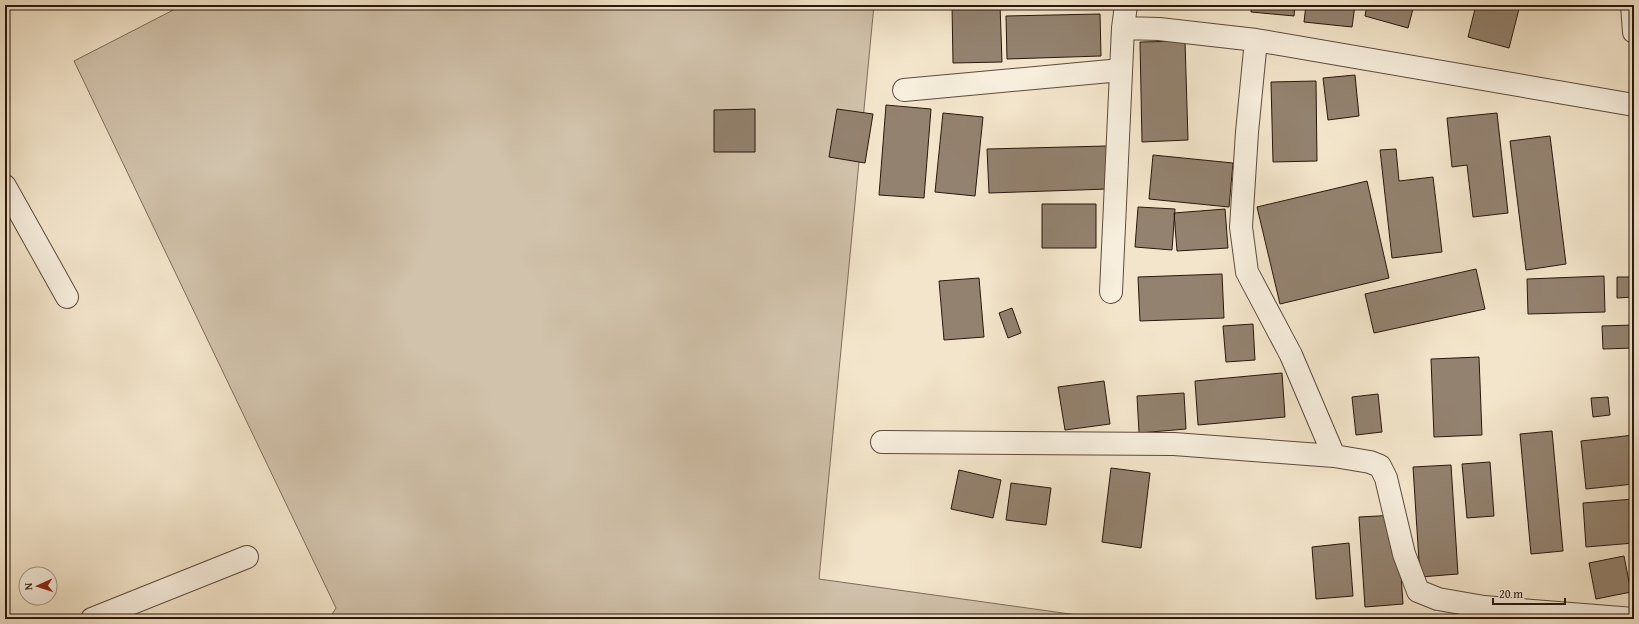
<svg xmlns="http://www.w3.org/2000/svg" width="1639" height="624" viewBox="0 0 1639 624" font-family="'Gentium Book Plus',serif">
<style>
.green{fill:#d1c2ab;stroke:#7e6c5c}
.building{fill:#93826f;stroke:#2a170c}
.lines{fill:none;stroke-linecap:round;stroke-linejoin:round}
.minor-casing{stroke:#5c4a3c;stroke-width:24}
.minor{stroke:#f7eedd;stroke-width:22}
</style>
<rect width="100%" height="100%" fill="#f3e5cb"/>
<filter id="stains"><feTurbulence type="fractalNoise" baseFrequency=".005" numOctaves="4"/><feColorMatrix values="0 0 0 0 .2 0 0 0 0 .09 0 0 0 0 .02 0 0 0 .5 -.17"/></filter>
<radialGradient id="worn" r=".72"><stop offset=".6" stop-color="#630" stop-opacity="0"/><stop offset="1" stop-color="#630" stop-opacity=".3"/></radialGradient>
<path class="green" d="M183,5H874L819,579L1106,619H329L336,608L74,61Z"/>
<path class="building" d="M952,5H1000L1002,62L953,63Z
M1252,5H1295L1294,16L1251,12Z
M1306,5H1355L1352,27L1304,22Z
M1367,5H1414L1408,28L1365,16Z
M1476,5H1520L1509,48L1468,37Z
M1100,14L1101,56L1007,59L1006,16Z
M1185,41L1188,140L1142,142L1140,42Z
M1355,75L1359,116L1328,120L1323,78Z
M1316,81L1317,161L1273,162L1271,82Z
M886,105L931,109L924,198L879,195Z
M755,109V152H714V110Z
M837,109L873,114L865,163L829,157Z
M943,113L983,117L975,196L935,192Z
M1497,113L1508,213L1473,217L1467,165L1452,167L1447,118Z
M1550,136L1566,264L1526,270L1510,141Z
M1107,146L1108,189L989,193L987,149Z
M1396,149L1399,181L1433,177L1442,252L1392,258L1380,150Z
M1153,155L1233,163L1229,207L1149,199Z
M1367,181L1389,278L1280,304L1257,207Z
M1042,204H1096V248H1042Z
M1138,207L1175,209L1172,250L1135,247Z
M1225,209L1228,248L1177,251L1174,213Z
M1476,269L1485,309L1374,333L1365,294Z
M1222,274L1224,318L1140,321L1138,277Z
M1604,276L1605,312L1528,314L1527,279Z
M1617,277H1634V297L1617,298Z
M979,278L984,337L944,340L939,281Z
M1012,308L1021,333L1008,338L999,313Z
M1253,324L1255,360L1226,362L1223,326Z
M1634,325V348L1603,349L1602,326Z
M1479,357L1482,435L1434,437L1431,359Z
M1282,373L1285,417L1198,425L1195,381Z
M1104,381L1110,424L1065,430L1058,387Z
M1184,393L1186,429L1139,433L1137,396Z
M1378,394L1382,432L1356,435L1352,397Z
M1608,397L1610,415L1593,417L1591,398Z
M1552,431L1563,551L1531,554L1520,434Z
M1634,435V484L1586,489L1581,441Z
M1490,462L1494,516L1467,518L1462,464Z
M1451,465L1458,574L1420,577L1413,467Z
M1111,468L1150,473L1141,548L1102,542Z
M959,470L1001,480L993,518L951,509Z
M1011,483L1051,488L1046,525L1006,520Z
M1634,499V543L1586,547L1583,503Z
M1397,515L1403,604L1365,607L1359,517Z
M1349,543L1353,596L1316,599L1312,547Z
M1624,556L1631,592L1596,599L1589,563Z"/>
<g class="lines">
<g class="minor-casing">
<path id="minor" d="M1632,5L1634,32
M1123,28L1159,29L1256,40L1634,105
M1256,40L1247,132L1241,227L1247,272L1291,355L1334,456
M904,90L1121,70
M5,186L67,297
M1111,292L1123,28L1126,5
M882,442L1174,444L1334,456L1370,462L1380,466L1386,478L1404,554L1418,591L1438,599L1484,607L1634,619
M92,619L247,557"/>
</g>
<use href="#minor" class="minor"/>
</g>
<rect width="1639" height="624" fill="none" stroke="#f3e5cb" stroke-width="20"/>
<rect x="6" y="6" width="1627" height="612" fill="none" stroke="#2a170c" stroke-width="2"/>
<rect x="10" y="10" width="1619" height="604" fill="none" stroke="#2a170c"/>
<g transform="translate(38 586) rotate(267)"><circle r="19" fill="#f7eedd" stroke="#a59889"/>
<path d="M0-3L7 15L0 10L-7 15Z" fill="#8f2418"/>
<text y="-6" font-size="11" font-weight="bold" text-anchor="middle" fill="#2a170c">N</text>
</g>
<path d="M1493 598v6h72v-6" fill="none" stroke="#2a170c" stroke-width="2"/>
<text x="1499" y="598" font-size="12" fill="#2a170c" stroke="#f7eedd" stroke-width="3" paint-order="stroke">20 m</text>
<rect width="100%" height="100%" filter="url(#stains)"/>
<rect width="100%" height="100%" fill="url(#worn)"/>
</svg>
